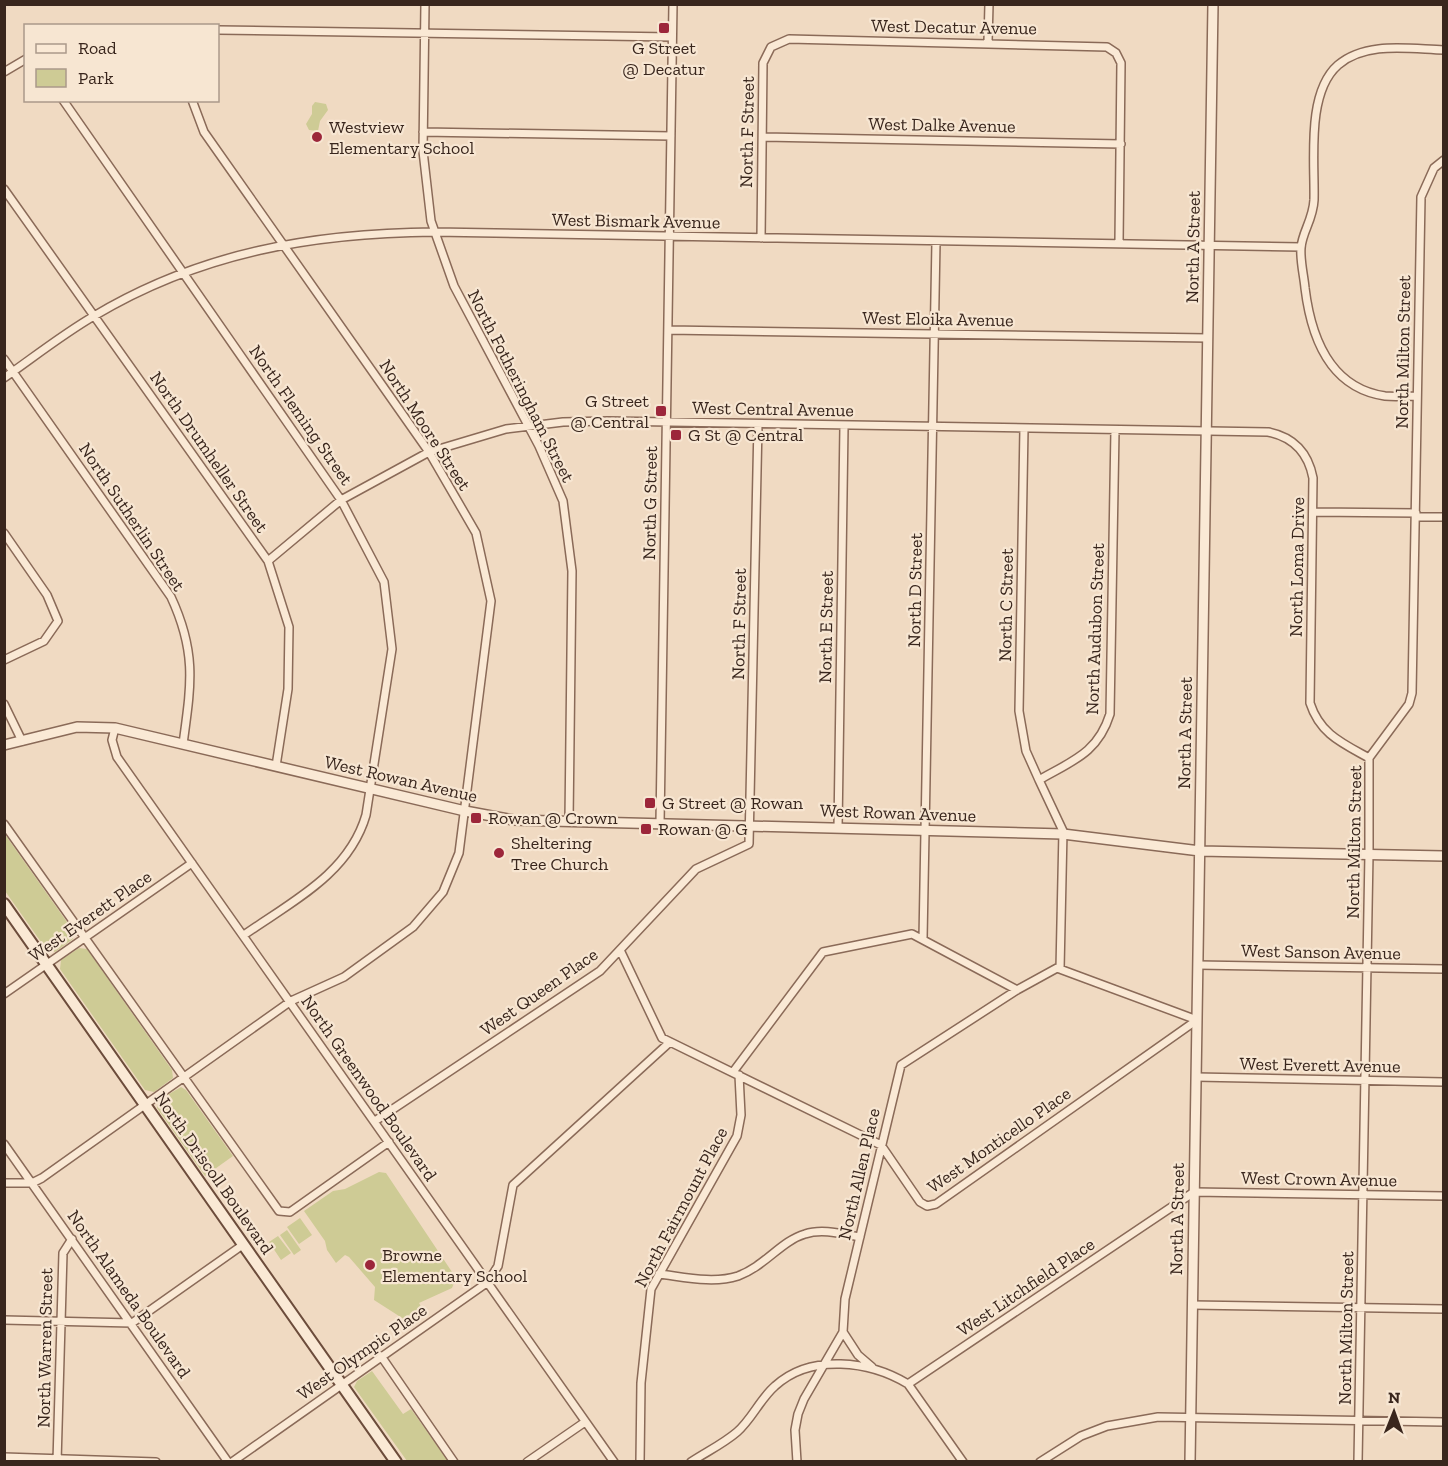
<svg xmlns="http://www.w3.org/2000/svg" width="1448" height="1466" viewBox="0 0 1448 1466" font-family="'Zilla Slab',serif">
<style>
.green{fill:#cecb95}
.lines{fill:none;stroke-linecap:round;stroke-linejoin:round}
.minor-casing{stroke:#8a6a58;stroke-width:10}
.tertiary-casing{stroke:#8a6a58;stroke-width:12}
.secondary-casing{stroke:#6c4c3b;stroke-width:14}
.minor{stroke:#fae9d5;stroke-width:7}
.tertiary{stroke:#fae9d5;stroke-width:9}
.secondary{stroke:#fae9d5;stroke-width:10}
.poi-dot{fill:#9c263a;stroke:#f7e6d2;stroke-width:2}
.labels{text-anchor:middle;dominant-baseline:central;stroke-width:4.5;stroke-linejoin:round;paint-order:stroke}
.street-label{font-size:18px;fill:#39261d;stroke:#f7e6d2}
.poi-label{font-size:18px;fill:#39261d;stroke:#f7e6d2;text-anchor:start}
</style>
<rect width="100%" height="100%" fill="#f0dac2"/>
<path class="green" d="M315,102L326,104L328,110L320,121L318,131L309,130L306,124L312,114V106Z
M4,833L74,932L73,939L55,952L46,949L5,891Z
M79,948L87,949L172,1070L173,1078L154,1092L145,1090L60,969L61,960Z
M181,1087L186,1090L233,1156L205,1176L157,1108L159,1100Z
M379,1172L386,1173L456,1278L452,1288L419,1303L426,1315L413,1325L374,1300L375,1287L349,1257L345,1255L336,1263L327,1250L325,1241L304,1211L333,1191L345,1189Z
M300,1218L312,1235L299,1244L287,1227Z
M287,1230L301,1250L294,1255L280,1235Z
M278,1236L291,1253L281,1260L269,1242Z
M372,1371L403,1414L411,1409L448,1461H407L354,1387L357,1381Z"/>
<g class="lines">
<g class="minor-casing">
<path id="minor" d="M425,4L423,151L431,221L454,286L539,446L563,501L572,571L569,821
M218,30L672,37
M988,42L989,4
M4,72L26,59
M63,100L341,500L384,582L392,649L366,815C349,874 291,902 244,935
M423,132L671,136
M764,137L1121,144
M4,189L268,561L289,627L288,689L276,766
M761,238L763,63L771,47L789,39L1107,47L1116,53L1121,63L1119,242
M668,330L1208,338
M4,359L171,597C197,653 191,685 183,744
M4,378C34,357 63,334 94,316C201,252 314,233 435,232L1301,247
M1417,396C1407,396 1395,397 1385,396C1330,388 1311,337 1305,288C1304,276 1300,261 1301,248C1302,232 1313,220 1314,200C1315,161 1306,93 1338,65C1366,41 1409,49 1444,50
M1024,428L1019,711L1026,751L1039,780
M1314,512L1416,513
M1416,517H1444
M4,533L47,595L58,621L44,641L4,660
M268,561L341,500L429,452L506,429L563,422L608,421L1268,432C1293,437 1308,452 1313,478L1310,703C1320,734 1342,743 1369,758
M4,704L22,741
M115,728L112,740L117,757L614,1462
M660,823L673,4
M4,824L279,1211L290,1212L389,1142
M838,828L844,426
M923,939L936,242
M620,950L662,1038L881,1145L920,1202L927,1206L936,1204L1197,1020
M1198,965L1444,969
M1060,969L1063,831L1039,780C1072,761 1098,753 1110,714L1115,430
M4,994L192,863
M733,1072L823,952L912,934L1017,990
M1196,1077L1444,1082
M375,1121L600,971L696,869L749,844L758,424
M4,1144L228,1462
M4,1183H32L42,1178L291,1001L344,977L413,927L443,892L459,853L491,601L476,533L429,452L204,132L192,100
M659,1274C684,1277 713,1284 738,1276C765,1266 781,1241 805,1234C822,1228 843,1234 860,1237
M1192,1305L1444,1309
M4,1320L132,1323L244,1244
M843,1332L858,1355L872,1367
M381,1356L454,1462
M908,1384L963,1462
M4,1457L156,1462
M57,1462L63,1253L72,1239
M232,1462L488,1282L498,1266L513,1185L670,1042
M527,1462L585,1422
M640,1462L641,1383L651,1289L737,1136L741,1115L739,1075
M691,1462C706,1452 723,1444 737,1432C752,1419 760,1399 775,1386C811,1353 870,1361 908,1384L1194,1192L1444,1196
M797,1462L795,1430L798,1414L804,1399L843,1332L845,1299L901,1065L1017,990L1057,968L1197,1020
M1040,1462L1081,1436L1107,1426L1158,1417L1444,1422
M1358,1462L1369,854V758L1409,704L1412,693L1421,197L1434,168L1444,160"/>
</g>
<g class="tertiary-casing">
<path id="tertiary" d="M4,745L77,727L115,728L465,811L513,820L1063,834L1200,851L1444,856
M1190,1462L1213,4"/>
</g>
<g class="secondary-casing">
<path id="secondary" d="M4,904L396,1462"/>
</g>
<use href="#minor" class="minor"/>
<use href="#tertiary" class="tertiary"/>
<use href="#secondary" class="secondary"/>
</g>
<g class="poi-dot">
<rect x="658" y="22" width="12" height="12" rx="3"/>
<circle cx="317" cy="137" r="6"/>
<rect x="655" y="405" width="12" height="12" rx="3"/>
<rect x="670" y="429" width="12" height="12" rx="3"/>
<rect x="644" y="797" width="12" height="12" rx="3"/>
<rect x="470" y="812" width="12" height="12" rx="3"/>
<rect x="640" y="823" width="12" height="12" rx="3"/>
<circle cx="499" cy="853" r="6"/>
<circle cx="370" cy="1265" r="6"/>
</g>
<g class="labels">
<g class="street-label">
<text transform="translate(954 27) rotate(1)">West Decatur Avenue</text>
<text transform="translate(942 125) rotate(1)">West Dalke Avenue</text>
<text transform="translate(747 132) rotate(-89)">North F Street</text>
<text transform="translate(636 221) rotate(1)">West Bismark Avenue</text>
<text transform="translate(1193 247) rotate(-89)">North A Street</text>
<text transform="translate(938 319) rotate(1)">West Eloika Avenue</text>
<text transform="translate(1403 352) rotate(-89)">North Milton Street</text>
<text transform="translate(521 386) rotate(63)">North Fotheringham Street</text>
<text transform="translate(773 409) rotate(1)">West Central Avenue</text>
<text transform="translate(301 415) rotate(55)">North Fleming Street</text>
<text transform="translate(425 425) rotate(57)">North Moore Street</text>
<text transform="translate(209 452) rotate(55)">North Drumheller Street</text>
<text transform="translate(650 503) rotate(-89)">North G Street</text>
<text transform="translate(132 517) rotate(56)">North Sutherlin Street</text>
<text transform="translate(1297 567) rotate(-89)">North Loma Drive</text>
<text transform="translate(915 590) rotate(-89)">North D Street</text>
<text transform="translate(1006 605) rotate(-89)">North C Street</text>
<text transform="translate(739 624) rotate(-89)">North F Street</text>
<text transform="translate(826 627) rotate(-89)">North E Street</text>
<text transform="translate(1095 629) rotate(-88)">North Audubon Street</text>
<text transform="translate(1185 733) rotate(-89)">North A Street</text>
<text transform="translate(401 779) rotate(13)">West Rowan Avenue</text>
<text transform="translate(898 813) rotate(2)">West Rowan Avenue</text>
<text transform="translate(1354 842) rotate(-89)">North Milton Street</text>
<text transform="translate(90 916) rotate(-35)">West Everett Place</text>
<text transform="translate(1321 952) rotate(1)">West Sanson Avenue</text>
<text transform="translate(539 992) rotate(-35)">West Queen Place</text>
<text transform="translate(1320 1065) rotate(1)">West Everett Avenue</text>
<text transform="translate(369 1088) rotate(55)">North Greenwood Boulevard</text>
<text transform="translate(999 1140) rotate(-35)">West Monticello Place</text>
<text transform="translate(214 1173) rotate(55)">North Driscoll Boulevard</text>
<text transform="translate(859 1174) rotate(-77)">North Allen Place</text>
<text transform="translate(1319 1179) rotate(1)">West Crown Avenue</text>
<text transform="translate(681 1207) rotate(-62)">North Fairmount Place</text>
<text transform="translate(1177 1219) rotate(-89)">North A Street</text>
<text transform="translate(1026 1287) rotate(-34)">West Litchfield Place</text>
<text transform="translate(129 1294) rotate(55)">North Alameda Boulevard</text>
<text transform="translate(1346 1328) rotate(-89)">North Milton Street</text>
<text transform="translate(45 1348) rotate(-89)">North Warren Street</text>
<text transform="translate(362 1352) rotate(-35)">West Olympic Place</text>
</g>
<g class="poi-label">
<text x="664" y="48" text-anchor="middle">G Street<tspan x="664" dy="21">@ Decatur</tspan></text>
<text x="329" y="127">Westview<tspan x="329" dy="21">Elementary School</tspan></text>
<text x="649" y="401" text-anchor="end">G Street<tspan x="649" dy="21">@ Central</tspan></text>
<text x="688" y="435">G St @ Central</text>
<text x="662" y="803">G Street @ Rowan</text>
<text x="488" y="818">Rowan @ Crown</text>
<text x="658" y="829">Rowan @ G</text>
<text x="511" y="843">Sheltering<tspan x="511" dy="21">Tree Church</tspan></text>
<text x="382" y="1255">Browne<tspan x="382" dy="21">Elementary School</tspan></text>
</g>
</g>
<rect width="1448" height="1466" fill="none" stroke="#39261d" stroke-width="12"/>
<rect x="24" y="24" width="195" height="78" fill="#f7e6d2" stroke="#ab998a" stroke-width="1.5"/>
<rect x="36" y="44" width="30" height="9" fill="#fae9d5" stroke="#ab998a" stroke-width="1.5"/>
<text x="78" y="54" font-size="18" fill="#39261d">Road</text>
<rect x="36" y="69" width="30" height="18" fill="#cecb95" stroke="#ab998a" stroke-width="1.5"/>
<text x="78" y="84" font-size="18" fill="#39261d">Park</text>
<g transform="translate(1394 1412) rotate(1)" stroke="#f7e6d2" stroke-width="4.5" paint-order="stroke">
<path d="M0-4.5L10 22L0 15L-10 22Z" fill="#39261d"/>
<text y="-9" font-size="16" font-weight="bold" text-anchor="middle" fill="#39261d">N</text>
</g>
</svg>
